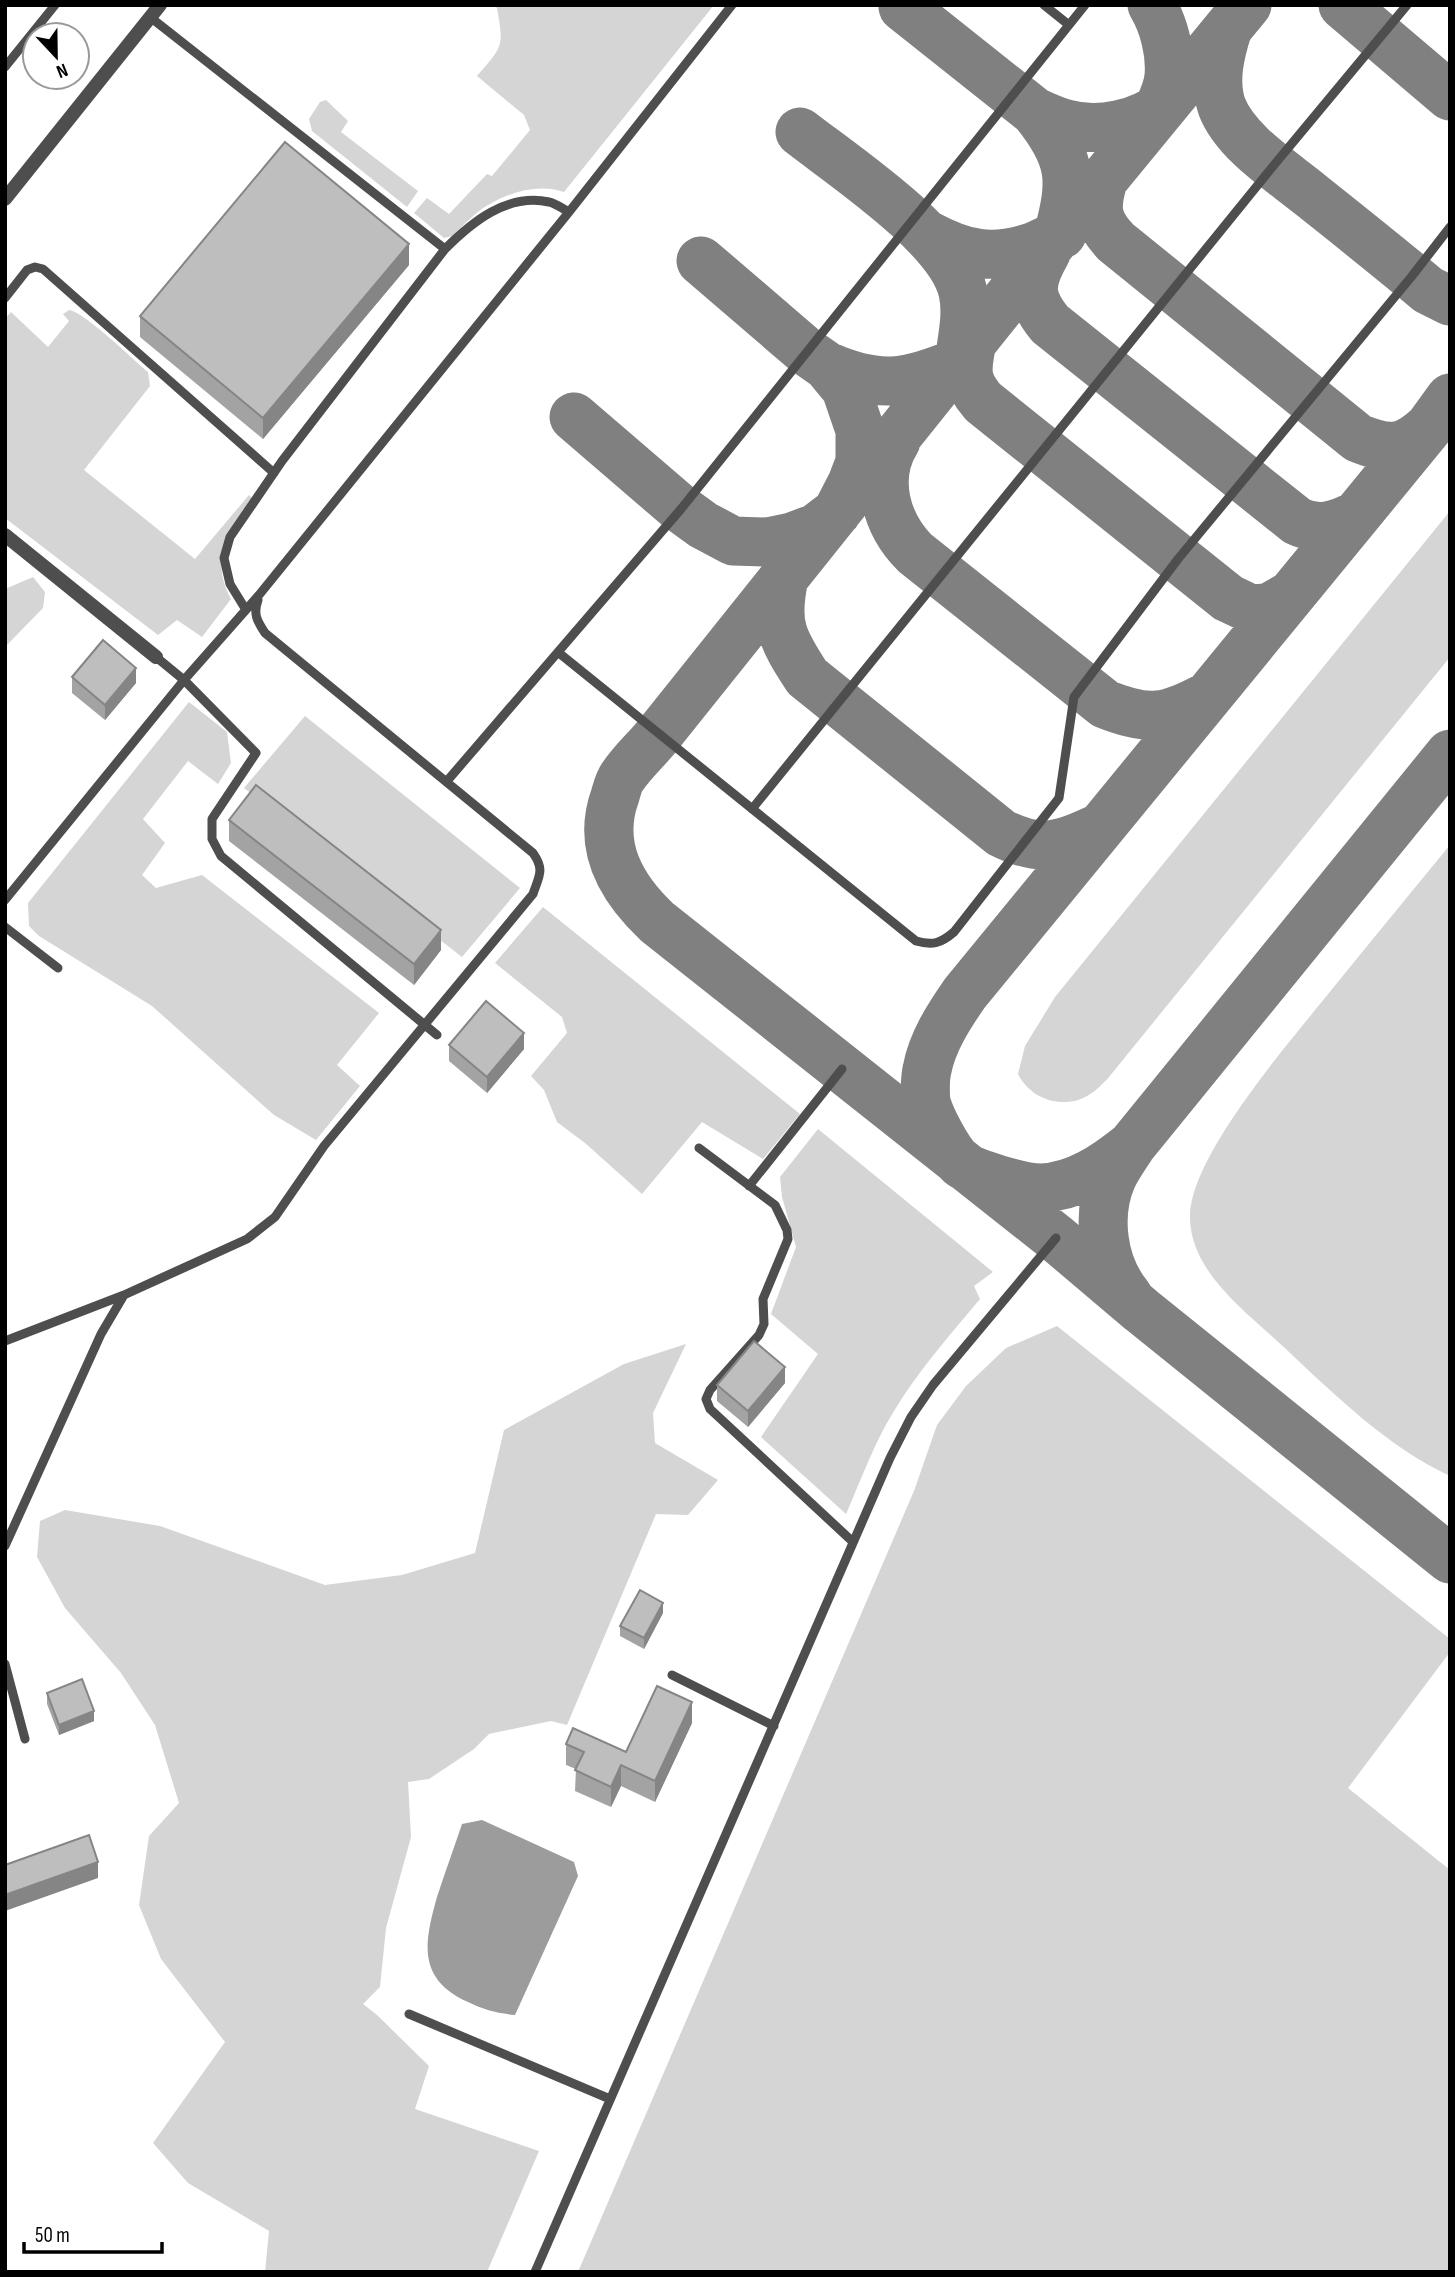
<svg xmlns="http://www.w3.org/2000/svg" width="1455" height="2277" viewBox="0 0 1455 2277" font-family="'Sofia Sans Condensed',sans-serif">
<style>
.green{fill:#d5d5d5}
.water{fill:#9c9c9c}
.lines{fill:none;stroke-linecap:round;stroke-linejoin:round}
.taxiway{stroke:#808080;stroke-width:49}
.service{stroke:#4e4e4e;stroke-width:9}
.minor{stroke:#4e4e4e;stroke-width:14}
.wall{fill:#a3a3a3}
.shaded-wall{fill:#858585}
.building{fill:#bebebe;stroke:#858585;stroke-width:2}
</style>
<rect width="100%" height="100%" fill="#fff"/>
<path class="green" d="M494,5H714L564,192C540,184 512,191 490,204C476,211 463,226 452,236L444,238L414,213L427,198L449,214L487,174L492,176L530,130L524,115L477,76C503,46 504,47 497,8Z
M326,100L348,121L341,132L418,191L407,207L312,131L309,119L320,102Z
M69,310C83,311 134,360 148,372L150,386L84,470L195,559L249,495L252,498C229,533 209,558 231,599L202,637L177,620L158,635L5,518V319L11,312L48,347L69,321L63,314Z
M1450,511V657L1109,1077C1101,1086 1091,1096 1078,1100C1054,1107 1029,1096 1018,1074L1025,1046L1055,997Z
M33,577L45,592L43,608L5,647V589Z
M189,702L227,732L231,763L218,784L188,761L143,819L165,843L142,875L156,888L202,875L379,1013L337,1065L360,1086L316,1140L274,1115L152,1006L39,936L29,926L28,903Z
M305,716L520,888L462,957L244,788Z
M1450,845V1476C1388,1447 1337,1397 1288,1351C1251,1315 1191,1275 1190,1218C1188,1157 1294,1037 1333,988C1372,940 1411,892 1450,845Z
M543,907L800,1114L763,1159L702,1122L642,1194L585,1143L557,1122L544,1090L531,1076L567,1033L562,1017L495,963Z
M818,1129L993,1272L974,1286L980,1299C950,1335 918,1371 894,1411C874,1443 861,1480 846,1514L761,1437L818,1354L771,1314L796,1247L782,1197L780,1177Z
M1057,1326L1450,1639V1652L1348,1788L1450,1870V2272H578L914,1491L937,1425L966,1386L1006,1348Z
M686,1344L653,1413L655,1443L718,1480L688,1515L656,1514L567,1725L551,1721L489,1734L474,1749L429,1779L408,1782L411,1837L386,1928L380,1987L363,2004L377,2015L429,2066L415,2109L539,2151L487,2272H265L269,2231L188,2183L153,2143L225,2042L161,1959L139,1905L149,1836L179,1803L155,1725L121,1673L65,1608L37,1557L40,1521L65,1510L160,1526L325,1585L402,1575L475,1553L504,1430L624,1364Z"/>
<path class="water" d="M482,1820L574,1862L578,1876L515,2015C497,2013 484,2010 468,2002C417,1979 424,1943 437,1897C445,1872 454,1848 462,1824Z"/>
<g class="lines">
<path class="taxiway" d="M1152,5C1164,25 1171,53 1169,76C1168,90 1161,102 1156,114
M1247,5L1058,235L659,734C648,748 633,761 623,776C619,781 617,789 615,796C597,846 621,888 657,922L1056,1238L1141,1310L1450,1559
M1343,5L1450,96
M903,7L1035,112C1072,158 1073,180 1058,235
M1228,28C1220,53 1213,81 1222,107C1236,143 1283,172 1312,196C1351,227 1390,258 1428,290L1450,301
M1035,112C1045,116 1055,121 1066,124C1099,133 1140,124 1166,103
M800,132C845,167 951,237 963,292C968,315 962,339 959,362C907,384 879,389 827,366
M1103,181C1095,208 1096,221 1116,242L1358,438C1390,451 1404,450 1429,427
M928,235C965,255 992,260 1032,247C1043,243 1052,237 1062,234
M1046,253C1029,283 1028,297 1050,324L1297,521C1317,531 1336,526 1355,516
M971,347C966,372 966,382 983,402L1228,598L1249,608L1258,609L1270,607L1291,595
M574,417L681,509L703,525L733,541L768,542L792,537L816,528L837,512L852,483L860,462V430L846,389L827,366L807,352L701,261
M896,441C873,478 886,524 915,553L1105,704C1149,722 1167,718 1208,696
M784,578C774,624 782,639 807,677L1001,833C1042,854 1062,845 1101,827
M1132,1145L1450,754
M1128,1296C1102,1264 1096,1215 1112,1178C1117,1167 1125,1156 1132,1145C1106,1166 1076,1187 1041,1188C1024,1188 973,1174 960,1163C948,1152 930,1118 926,1102C925,1093 925,1078 927,1070C932,1042 949,1016 965,993L1429,427L1450,398"/>
<path class="service" d="M1044,5L1069,25
M150,17L445,249
M5,67L55,5
M5,298L27,270L35,267L43,269L274,473
M246,610L230,584L224,558L230,537L282,461L445,249C472,222 507,193 549,202C555,203 563,209 569,212
M559,653L916,941C933,946 941,943 954,932L1059,798L1074,697L1178,559L1412,276L1450,227
M156,657L184,680L256,753L212,819V839L221,856L437,1035
M447,781L681,509L1085,5
M752,809L1274,165L1407,5
M5,900L184,680L259,595L569,212L732,5
M5,927L58,968
M699,1148L775,1205L787,1230L788,1239L763,1299L764,1324L759,1335L710,1390L706,1399L710,1409L853,1542
M749,1186L842,1069
M5,1341L124,1295L247,1239L275,1217L324,1146L533,894C539,876 545,870 533,853L265,633C257,621 253,614 258,600
M5,1546L101,1334L124,1295
M5,1664L25,1739
M672,1675L774,1726
M409,2014L610,2099
M535,2272L890,1458L911,1417L933,1385L1056,1238"/>
<path class="minor" d="M5,199L160,5
M5,535L156,657"/>
</g>
<path class="wall" d="M409,265L263,439L140,337V316Z
M72,677L136,683L105,720L72,693Z
M229,820L441,950L414,985L229,841Z
M449,1045L524,1049L487,1093L449,1061Z
M785,1383L748,1427L717,1401V1385Z
M663,1613L644,1649L620,1636V1626Z
M47,1693L94,1721L59,1735L47,1704Z
M692,1723L655,1802L621,1786L611,1807L575,1791L576,1769L566,1765V1744L626,1752Z"/>
<path class="shaded-wall" d="M409,244V265L263,439V418Z
M136,668V683L105,720V705Z
M441,930V950L414,985V964Z
M524,1033V1049L487,1093V1077Z
M785,1367V1383L748,1427V1411Z
M663,1603V1613L644,1649V1638Z
M692,1702V1723L655,1802V1781Z
M94,1711V1721L59,1735V1725Z
M621,1765V1786L611,1807V1787Z
M98,1862V1878L5,1911V1895Z"/>
<path class="building" d="M285,142L409,244L263,418L140,316Z
M103,640L136,668L105,705L72,677Z
M256,785L441,930L414,964L229,820Z
M486,1001L524,1033L487,1077L449,1045Z
M754,1341L785,1367L748,1411L717,1385Z
M640,1590L663,1603L644,1638L620,1626Z
M82,1679L94,1711L59,1725L47,1693Z
M657,1686L692,1702L655,1781L621,1765L611,1787L575,1770L584,1752L566,1744L573,1728L626,1752Z
M89,1835L98,1862L5,1895V1865Z"/>
<rect width="1455" height="2277" fill="none" stroke="#000000" stroke-width="14"/>
<g transform="translate(56 56) rotate(158)"><circle r="33" fill="#ffffff" stroke="#999999" stroke-width="2"/>
<path d="M0-5L12 26L0 18L-12 26Z" fill="#000000"/>
<text y="-10" font-size="19" font-weight="bold" text-anchor="middle" fill="#000000">N</text>
</g>
<path d="M24 2242v10h138v-10" fill="none" stroke="#000000" stroke-width="3.5"/>
<text x="35" y="2242" font-size="21" fill="#000000" stroke="#ffffff" stroke-width="5" paint-order="stroke">50 m</text>
</svg>
